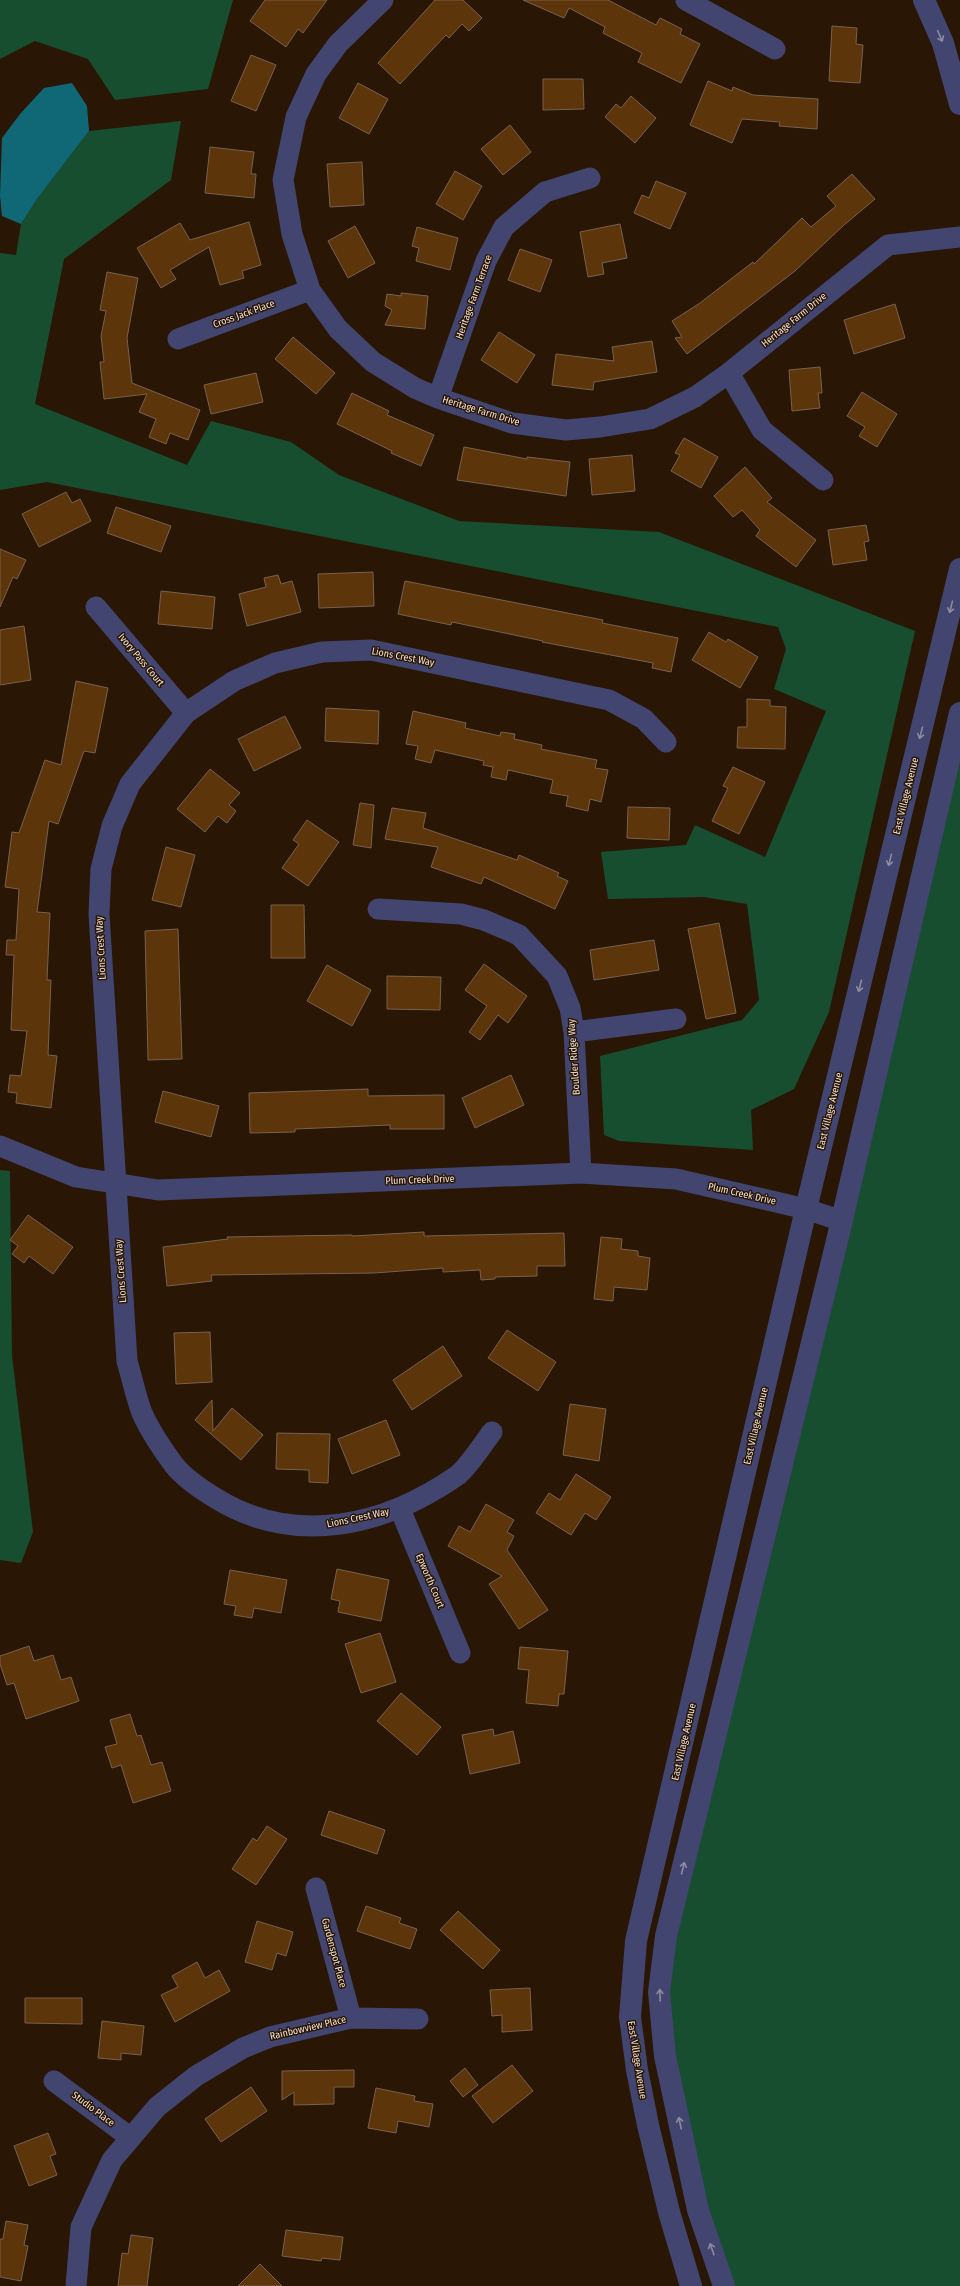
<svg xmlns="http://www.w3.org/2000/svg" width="960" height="2286" viewBox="0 0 960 2286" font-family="'Fira Sans Condensed',sans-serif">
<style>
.forest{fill:#174e2f}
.water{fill:#106776}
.building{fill:#5d350b;stroke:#79614d}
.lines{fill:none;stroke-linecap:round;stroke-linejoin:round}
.minor{stroke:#414570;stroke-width:21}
.tertiary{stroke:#414570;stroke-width:22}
.oneway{stroke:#8f8b9e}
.labels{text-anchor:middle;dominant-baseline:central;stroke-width:3;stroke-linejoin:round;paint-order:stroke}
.street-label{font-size:10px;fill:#efe1d6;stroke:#2a1604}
</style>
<rect width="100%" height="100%" fill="#2a1604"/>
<path class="forest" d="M0,0H233L208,89L115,100L88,59L35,41L0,59Z
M181,121L171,180L64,259L35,404L187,465L211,421L291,442L339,475L459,521L659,532L915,631L829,1012L794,1089L751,1110L753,1150L619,1141L604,1135L600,1056L742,1020L759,1000L747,904L704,897L608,899L601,852L686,845L695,825L765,857L826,711L774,689L786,649L778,627L47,482L0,490V253L16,255L21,224L37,199L89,131Z
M960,738V2286H724L659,1992Z
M0,1170L10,1171L12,1355L33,1532L21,1563L0,1560Z"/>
<path class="water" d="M72,83L87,106L89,131L37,199L21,224L2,216L0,196L2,138L20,114L44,88Z"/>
<path class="building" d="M265,0H327L303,33L298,29L286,47L250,21Z
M435,0H463L482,18L469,31L462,24L449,38L446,35L400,84L378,63Z
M523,0H608L656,25L660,18L682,29L680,34L700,44L681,83L638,62L642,53L603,33L605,27L569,8L564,18Z
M832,26L857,28L856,44L863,45L860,83L829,81Z
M251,55L276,65L256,111L231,101Z
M543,79H583L584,109L543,110Z
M708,81L732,91L733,87L753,95L818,99L817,129L779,126L780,122L742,119L732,143L690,125Z
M358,83L388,99L369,134L339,118Z
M631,96L656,118L635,143L605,117L616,104L621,108Z
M510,125L531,152L503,175L481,149Z
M210,147L254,152L251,174H256L254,198L205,193Z
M362,162L364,205L330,207L327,164Z
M455,171L482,186L463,220L436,204Z
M852,174L875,199L844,225L795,271L687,354L675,338L682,337L672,321L700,303L753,262L754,264L802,218L811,227L836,206L827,196Z
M656,181L686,193L670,229L634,213L642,195L649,198Z
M249,222L261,265L242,271L244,278L220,285L209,247L170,270L176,279L161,288L137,248L180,223L190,240Z
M620,224L627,258L602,263L604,274L588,277L580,232Z
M355,226L375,263L348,278L328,241Z
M417,227L458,238L450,270L416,261L419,248L412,246Z
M520,249L552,260L540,292L508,280Z
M107,272L138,278L127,338L132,383L200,410L188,440L170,433L166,444L149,437L156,419L139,412L147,394L104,399L100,362H104L101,336L106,311L100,310Z
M401,293L428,296L425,329L385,325L392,310L385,306L387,294L401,296Z
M895,304L905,338L854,354L844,320Z
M499,332L535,355L517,383L481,360Z
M293,337L335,373L316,394L275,359Z
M652,341L657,372L594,382L593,390L552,385L556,354L614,361L612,347Z
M820,367L822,393H818L820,408L792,411L789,370Z
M256,373L263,402L211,414L204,385Z
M862,392L897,414L877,447L859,436L865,427L847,416Z
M352,393L389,411L387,415L434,435L421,466L391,453L392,451L337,424Z
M684,438L718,457L701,488L671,471L680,455L675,453Z
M464,447L527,459V457L570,462L566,496L457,480Z
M632,455L635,491L592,495L589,459Z
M745,467L772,498L767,502L816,540L796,567L756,536L760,530L742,510L733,517L714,496Z
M66,492L72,503L80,499L91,521L39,547L22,514Z
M116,507L171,526L161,552L107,533Z
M866,525L869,541L864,542L867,560L833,565L828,530Z
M0,549L26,560L17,579L13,577L0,607Z
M373,572L374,606L319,608L318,574Z
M278,575L281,584L292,581L301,612L247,626L239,594L266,587L264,578Z
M405,581L603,620L602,623L678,638L671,672L652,668L653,663L542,642L543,641L452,622L451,625L398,614Z
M161,591L215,597L212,629L158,624Z
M24,626L31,680L0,685V630Z
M709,632L726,642L728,639L758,657L740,688L692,660Z
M76,681L108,688L95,753L84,751L58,824L49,821L37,912L50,913L47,980H51L48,1055L57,1056L51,1108L16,1103L17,1093L8,1092L10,1075L21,1076L27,1031L11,1030L14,955H6L7,940H16L19,889L5,887L12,832L19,833L45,760L61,765Z
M747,699L770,700V706L786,707L785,749L737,748L738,727H747Z
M326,708L379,711L378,744L325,741Z
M413,711L466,723L465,728L500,736L501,732L515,734L514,739L542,745L541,749L597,760L595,768L608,770L601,802L590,799L588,811L566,806L568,796L550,793L553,780L508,770L506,780L491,777L493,767L483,765L484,761L435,750L431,763L415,759L418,746L406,744Z
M285,716L301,748L254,771L238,739Z
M733,767L765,782L739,834L712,821L728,788L723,786Z
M210,769L240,793L229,805L236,811L227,823L218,816L205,832L177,809Z
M360,803L374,805L371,848L353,845Z
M628,807L670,808L669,840L627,838Z
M392,808L426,813L423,828L517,860L519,855L559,873L557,876L568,881L555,909L484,877L481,884L431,867L438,847L385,839Z
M307,820L339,842L308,886L282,868L299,844L293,840Z
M166,847L195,855L181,907L152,900Z
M271,905H304L305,958H271Z
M719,923L736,1013L706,1019L688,929Z
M178,929L182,1059L148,1060L145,931Z
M654,940L659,970L594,980L590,950Z
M484,964L527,996L508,1023L498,1015L480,1040L469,1032L487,1006L465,990Z
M327,965L371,990L352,1026L307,1001Z
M387,976L441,977L440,1010L387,1009Z
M511,1075L524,1105L475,1128L462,1098Z
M368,1089V1096L444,1095V1129H390V1125L295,1129V1132L250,1133L249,1093Z
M163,1091L219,1106L211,1137L155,1122Z
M28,1215L73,1247L53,1274L29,1256L24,1263L12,1254L18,1246L10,1240Z
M424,1232V1236L564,1233L565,1266H537V1276L495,1277V1279L481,1280L480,1270L443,1272V1268L374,1273L211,1275L212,1281L167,1286L163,1247L228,1239L227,1237L352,1235V1236Z
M601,1237L622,1239L621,1249L638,1251V1256L650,1258L647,1290L614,1287L613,1301L594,1299Z
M507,1330L556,1362L538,1391L488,1358Z
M210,1332L212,1382L176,1384L174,1333Z
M443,1346L462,1376L412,1410L393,1380Z
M212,1400L213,1431L232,1408L263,1435L241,1460L195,1420Z
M570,1404L606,1409L599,1461L563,1455Z
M386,1420L400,1455L352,1474L338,1439Z
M277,1433L330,1434L328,1483L309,1482V1470L276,1469Z
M576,1474L611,1497L596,1520L585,1513L571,1535L536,1513L549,1493L560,1500Z
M486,1504L514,1520L507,1532L514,1536L507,1550L548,1610L519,1629L489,1584L502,1576L448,1546L459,1526L470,1532Z
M337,1569L389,1580L381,1621L338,1612L340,1601L331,1599Z
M230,1570L287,1580L281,1613L254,1608L252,1618L234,1615L236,1606L224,1604Z
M380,1633L396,1682L361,1693L345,1644Z
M29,1646L34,1661L53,1655L61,1680L71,1677L79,1701L26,1719L14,1683L7,1685L0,1664V1656Z
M520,1647L568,1651L564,1694H559L558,1706L526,1703L529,1670L518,1669Z
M401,1693L441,1727L417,1755L377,1721Z
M130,1714L137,1736L141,1735L151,1765L162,1762L171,1791L133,1803L121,1765L112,1768L105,1747L117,1744L110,1720Z
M493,1729L494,1736L513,1731L520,1763L470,1774L462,1735Z
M329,1811L385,1830L377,1854L321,1835Z
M267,1826L287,1839L256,1885L232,1869L253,1838L257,1841Z
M366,1906L401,1918L399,1923L417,1929L410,1949L357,1931Z
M458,1911L500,1950L483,1969L440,1930Z
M257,1921L293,1932L286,1956L277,1953L272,1970L245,1962Z
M197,1962L205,1978L219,1970L230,1991L175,2022L161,1995L178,1987L172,1976Z
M530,1988L532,2030L502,2032V2015L492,2016L490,1990Z
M25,1998H82V2024L25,2023Z
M102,2021L144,2026L141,2055L121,2053V2060L98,2058Z
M512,2065L533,2091L493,2123L472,2096Z
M465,2068L478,2085L463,2097L450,2081Z
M354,2070V2087H334V2104L294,2105V2092L282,2100V2071Z
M251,2087L267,2111L221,2142L205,2119Z
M376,2088L415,2096L414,2101L433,2104L429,2127L398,2121L396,2133L368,2128Z
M48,2133L56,2154L50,2156L57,2175L29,2186L14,2146Z
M6,2221L28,2225L24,2245L28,2246L21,2281L0,2277V2239H3Z
M286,2230L343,2237L340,2260L322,2258L321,2261L282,2256Z
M131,2235L153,2238L147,2286H118L122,2253L128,2254Z
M260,2264L282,2286H238Z"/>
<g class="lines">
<path class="minor" d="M383,0L338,44L316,74L296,117L283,180L292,234L310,290L338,329L373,362L415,388L438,398L512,423L566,430L600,427L650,419L695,397L729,373L888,245L960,237
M686,0L775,49
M178,339L310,290
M729,373L762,430L823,480
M438,398L486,261L504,227L545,192L590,178
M96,607L186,713
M378,909L461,914L484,920L519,935L557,976L570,1008L574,1032L581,1173
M574,1032L676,1019
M0,1146L76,1177L158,1190L581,1173L676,1179L806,1209L842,1221
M492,1432C483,1444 469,1466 458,1475C385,1526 296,1547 217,1499C202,1490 185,1479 174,1465C164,1452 149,1429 142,1413C136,1397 132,1378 127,1361L99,914L101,869L112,826L130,784L186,713L234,681L275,663L322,652L371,650L609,700L644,719L666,742
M400,1509L460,1653
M316,1888L351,2018
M54,2081L131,2138
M76,2286L81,2227L112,2160L157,2107L196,2076L243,2048L270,2037L351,2018L418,2019"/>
<path class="tertiary" d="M924,0L943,43L960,104
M691,2286L669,2212L648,2125L637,2070L630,2017L636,1941L806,1209L960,569
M724,2286L698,2210L665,2056L659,1992L666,1936L837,1241L960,713"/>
</g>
<defs><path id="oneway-shaft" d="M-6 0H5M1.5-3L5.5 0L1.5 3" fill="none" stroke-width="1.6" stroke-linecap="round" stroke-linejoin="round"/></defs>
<g class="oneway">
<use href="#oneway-shaft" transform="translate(940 36) rotate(66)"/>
<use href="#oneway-shaft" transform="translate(951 607) rotate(104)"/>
<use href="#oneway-shaft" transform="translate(921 733) rotate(104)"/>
<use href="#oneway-shaft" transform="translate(890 860) rotate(104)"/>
<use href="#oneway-shaft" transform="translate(860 986) rotate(104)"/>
<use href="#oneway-shaft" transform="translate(683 1868) rotate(-76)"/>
<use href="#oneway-shaft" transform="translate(660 1995) rotate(-92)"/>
<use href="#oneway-shaft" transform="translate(680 2123) rotate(-102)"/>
<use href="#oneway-shaft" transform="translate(712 2249) rotate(-109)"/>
</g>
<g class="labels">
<g class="street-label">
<text transform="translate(474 297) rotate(-70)">Heritage Farm Terrace</text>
<text transform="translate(244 314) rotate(-20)">Cross Jack Place</text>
<text transform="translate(794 320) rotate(-39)">Heritage Farm Drive</text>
<text transform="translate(481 411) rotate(17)">Heritage Farm Drive</text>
<text transform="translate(403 657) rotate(11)">Lions Crest Way</text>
<text transform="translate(141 660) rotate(50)">Ivory Pass Court</text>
<text transform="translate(906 796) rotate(-76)">East Village Avenue</text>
<text transform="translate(101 948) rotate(-93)">Lions Crest Way</text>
<text transform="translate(574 1057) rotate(-94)">Boulder Ridge Way</text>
<text transform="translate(830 1111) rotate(-76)">East Village Avenue</text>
<text transform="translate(420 1180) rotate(-2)">Plum Creek Drive</text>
<text transform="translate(742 1194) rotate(13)">Plum Creek Drive</text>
<text transform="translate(121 1271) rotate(-94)">Lions Crest Way</text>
<text transform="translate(756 1426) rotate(-77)">East Village Avenue</text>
<text transform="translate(358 1518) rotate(-12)">Lions Crest Way</text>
<text transform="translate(430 1581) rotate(67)">Epworth Court</text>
<text transform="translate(684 1742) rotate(-77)">East Village Avenue</text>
<text transform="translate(334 1953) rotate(75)">Gardenspot Place</text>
<text transform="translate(308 2028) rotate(-13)">Rainbowview Place</text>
<text transform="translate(637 2060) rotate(81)">East Village Avenue</text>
<text transform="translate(93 2109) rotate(37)">Studio Place</text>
</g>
</g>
</svg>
